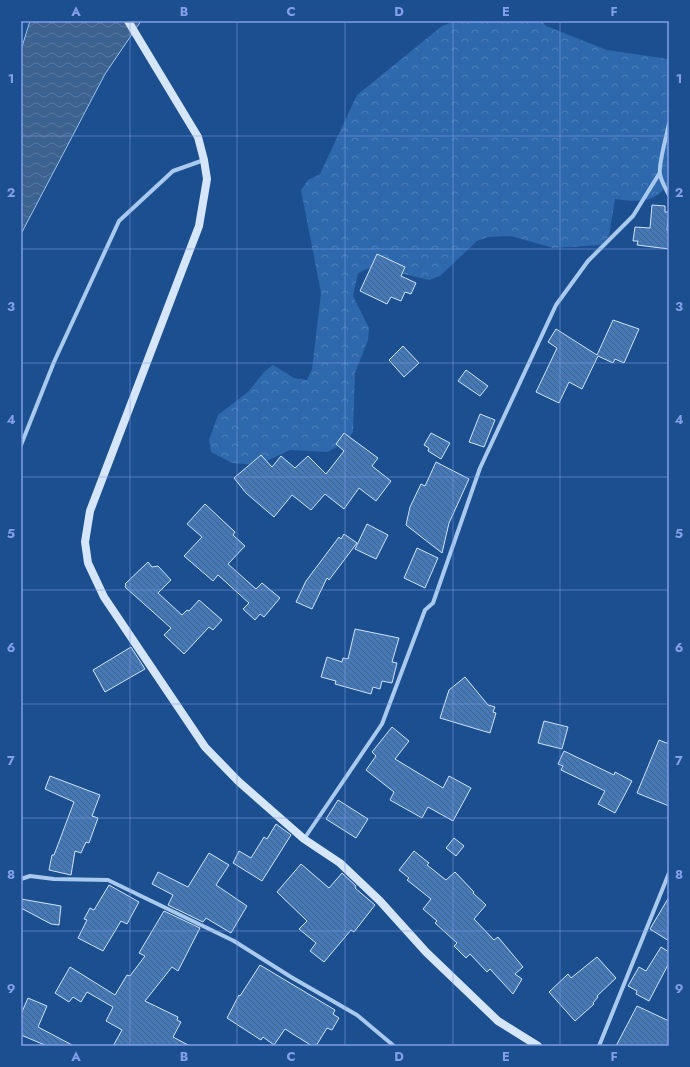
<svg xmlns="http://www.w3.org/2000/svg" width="690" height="1067" viewBox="0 0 690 1067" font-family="Jost,sans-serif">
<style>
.forest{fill:url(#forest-crowns)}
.water{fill:url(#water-waves);stroke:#9cc4f0}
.building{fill:url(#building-back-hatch);stroke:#cfe3fa}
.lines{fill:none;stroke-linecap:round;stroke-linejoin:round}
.street{stroke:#a9c9ee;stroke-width:4}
.secondary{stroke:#d6e6fa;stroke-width:8}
.grid{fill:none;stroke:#839eea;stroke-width:1;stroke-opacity:0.55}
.neatline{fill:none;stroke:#839eea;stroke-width:1.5}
.grid-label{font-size:13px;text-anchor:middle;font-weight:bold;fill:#839eea}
</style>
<defs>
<pattern id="forest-crowns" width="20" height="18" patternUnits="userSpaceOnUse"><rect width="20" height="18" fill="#2e69ad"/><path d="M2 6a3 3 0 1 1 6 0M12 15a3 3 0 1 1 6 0" fill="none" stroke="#4d80b9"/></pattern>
<pattern id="water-waves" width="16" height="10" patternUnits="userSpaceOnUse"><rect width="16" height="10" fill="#3c6290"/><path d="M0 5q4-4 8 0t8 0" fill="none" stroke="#597aa1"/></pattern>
<pattern id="building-back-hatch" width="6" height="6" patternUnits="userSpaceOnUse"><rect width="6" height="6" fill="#4478b7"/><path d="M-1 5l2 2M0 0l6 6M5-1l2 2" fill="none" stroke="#486282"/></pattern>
</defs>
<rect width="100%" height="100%" fill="#1b4f8f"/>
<path class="forest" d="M456,21H542L546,26L607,50L669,59V183C654,204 639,202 615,199L609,236L601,245L553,248L511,236L488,237L477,241L440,276L429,280L383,269L369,268L358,273L353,296L369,328L368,340L355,373L353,432L346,442L327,452L290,450L258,465L232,463L211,452L209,440L218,415L248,392L264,372L273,365L294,378L307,380L312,369L321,293L301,190L308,180L320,174L357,95L442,26Z"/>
<path class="water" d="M30,21H141L105,74L21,234V50Z"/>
<path class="building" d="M652,205L665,206V212H669L667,230H669V249L637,245L638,241H633L635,227L650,228Z
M377,254L405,267L401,276L416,283L411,294L405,292L401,301L391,297L387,304L360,291Z
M613,320L639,329L624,363L615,359L613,363L598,356L582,389L569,382L559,403L536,392L557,348L548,342L556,329L597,355Z
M403,346L419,363L404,377L389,360Z
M466,370L488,386L480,396L458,381Z
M480,414L495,420L484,447L469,442Z
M344,433L378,458L372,466L391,481L376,501L359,488L344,509L325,494L311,510L292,495L274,517L246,493L234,478L261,455L272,467L281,456L295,468L308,456L326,474L344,451L336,444Z
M431,433L450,443L441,459L428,451L429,448L424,445Z
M436,462L469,479L449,523L442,553L406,525L410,507L421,484L425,486Z
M205,504L235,532L233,535L245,546L228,564L256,589L262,583L280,598L264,617L260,614L255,620L243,609L249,603L218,575L213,581L184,556L202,537L187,524Z
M367,524L388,535L376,559L355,549Z
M344,534L357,543L329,580L327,578L312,609L296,602L306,581L339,537L341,539Z
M417,548L438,558L425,588L404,578Z
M148,562L152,567L158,566L171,580L158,593L182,615L187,610L189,611L199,600L222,620L213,630L209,627L184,654L164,635L171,628L125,587L126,585L125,584Z
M355,629L399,638L392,662L397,663L392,683L382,681L380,689L373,687L371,694L335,684L336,681L321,677L327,657L342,662L343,658L348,659Z
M131,647L145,669L105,692L93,670Z
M465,677L488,705L495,707L493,712L496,713L490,733L440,718L449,690Z
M544,721L568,727L562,749L538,743Z
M392,727L409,741L395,759L443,788L449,776L471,788L453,821L428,807L422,818L390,800L394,792L366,770L376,756L372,752Z
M659,740L669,744V806L637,793Z
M564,751L614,775L615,772L632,781L615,813L598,804L605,791L561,770L563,766L558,764Z
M50,776L100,795L92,816L98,818L89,843L86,842L81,853L75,851L71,875L49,870L52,855H54L74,802L45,789Z
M338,800L368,819L356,838L326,819Z
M276,824L291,835L262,881L233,863L239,851L251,858L264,837L267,839Z
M454,838L464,846L456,856L446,848Z
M414,851L429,863L427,865L446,880L455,872L474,892L473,893L486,905L474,919L494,940L498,937L523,967L515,974L522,979L513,994L490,969L487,972L470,954L466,958L454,946L457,943L435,923L437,921L423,909L431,899L407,880L409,878L399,870Z
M209,853L229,865L216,885L247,906L231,933L206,918L203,922L168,905L173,895L152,884L158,872L188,887Z
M301,864L329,888L342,873L356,886L355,888L375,905L354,932L351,930L324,962L310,951L316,943L299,929L307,921L277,892Z
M109,885L139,902L127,924L121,921L103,951L78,938L87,920L84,919L90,908L94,910Z
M669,897V941L650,929Z
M21,899L61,906L59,925L51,924L21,908Z
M164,911L200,928L178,971L172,967L145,1001L178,1017L177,1020L181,1022L173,1037L190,1046H113L122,1030L106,1021L113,1007L87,992L81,1002L73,997L69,1002L55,993L70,967L115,995L127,975L130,976L145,956L139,953Z
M661,947L669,952V963L649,1001L636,994L637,991L628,986L639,967L646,971Z
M597,957L616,978L597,996L598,997L593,1003L594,1004L575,1021L549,992L568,974L571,978Z
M260,965L335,1010L333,1014L339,1018L332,1030L327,1028L316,1046H312L285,1029L274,1045L263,1037L261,1040L227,1018L239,995L240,996Z
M28,998L47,1006L38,1027L74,1046H47L21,1035V1014Z
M637,1006L669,1021V1046H616Z"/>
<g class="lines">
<path class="street" d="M669,123C667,135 658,165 660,174C661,181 666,189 669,195
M21,445L54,362L119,221L173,171L204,160
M304,839L382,724L425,610L433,603L480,468L556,305L588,261L633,216L659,174
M21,879L30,876L54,879L108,880L234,941L291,977L357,1015L394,1046
M599,1046L669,873"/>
<path class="secondary" d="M128,21L198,137L204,160L207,179L199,226L90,511L85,542L88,563L104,597L205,747L238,781L304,839L340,863L380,901L426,952L498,1021L538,1046"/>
</g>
<path class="grid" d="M130,21V1046M237,21V1046M345,21V1046M453,21V1046M560,21V1046M21,136H669M21,249H669M21,363H669M21,477H669M21,590H669M21,704H669M21,818H669M21,931H669"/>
<rect width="690" height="1067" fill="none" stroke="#1b4f8f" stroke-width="44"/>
<rect x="22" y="22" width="646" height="1023" class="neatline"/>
<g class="grid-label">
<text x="76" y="16">A</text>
<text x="184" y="16">B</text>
<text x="291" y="16">C</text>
<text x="399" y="16">D</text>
<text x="506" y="16">E</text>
<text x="614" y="16">F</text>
<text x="11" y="83">1</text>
<text x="679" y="83">1</text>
<text x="11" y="197">2</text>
<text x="679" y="197">2</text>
<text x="11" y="311">3</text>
<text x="679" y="311">3</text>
<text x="11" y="424">4</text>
<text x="679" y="424">4</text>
<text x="11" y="538">5</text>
<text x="679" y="538">5</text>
<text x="11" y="652">6</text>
<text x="679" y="652">6</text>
<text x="11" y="765">7</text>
<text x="679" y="765">7</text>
<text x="11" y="879">8</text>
<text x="679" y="879">8</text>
<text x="11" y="993">9</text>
<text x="679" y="993">9</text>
<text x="76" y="1061">A</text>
<text x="184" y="1061">B</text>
<text x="291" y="1061">C</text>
<text x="399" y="1061">D</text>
<text x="506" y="1061">E</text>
<text x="614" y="1061">F</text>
</g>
</svg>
